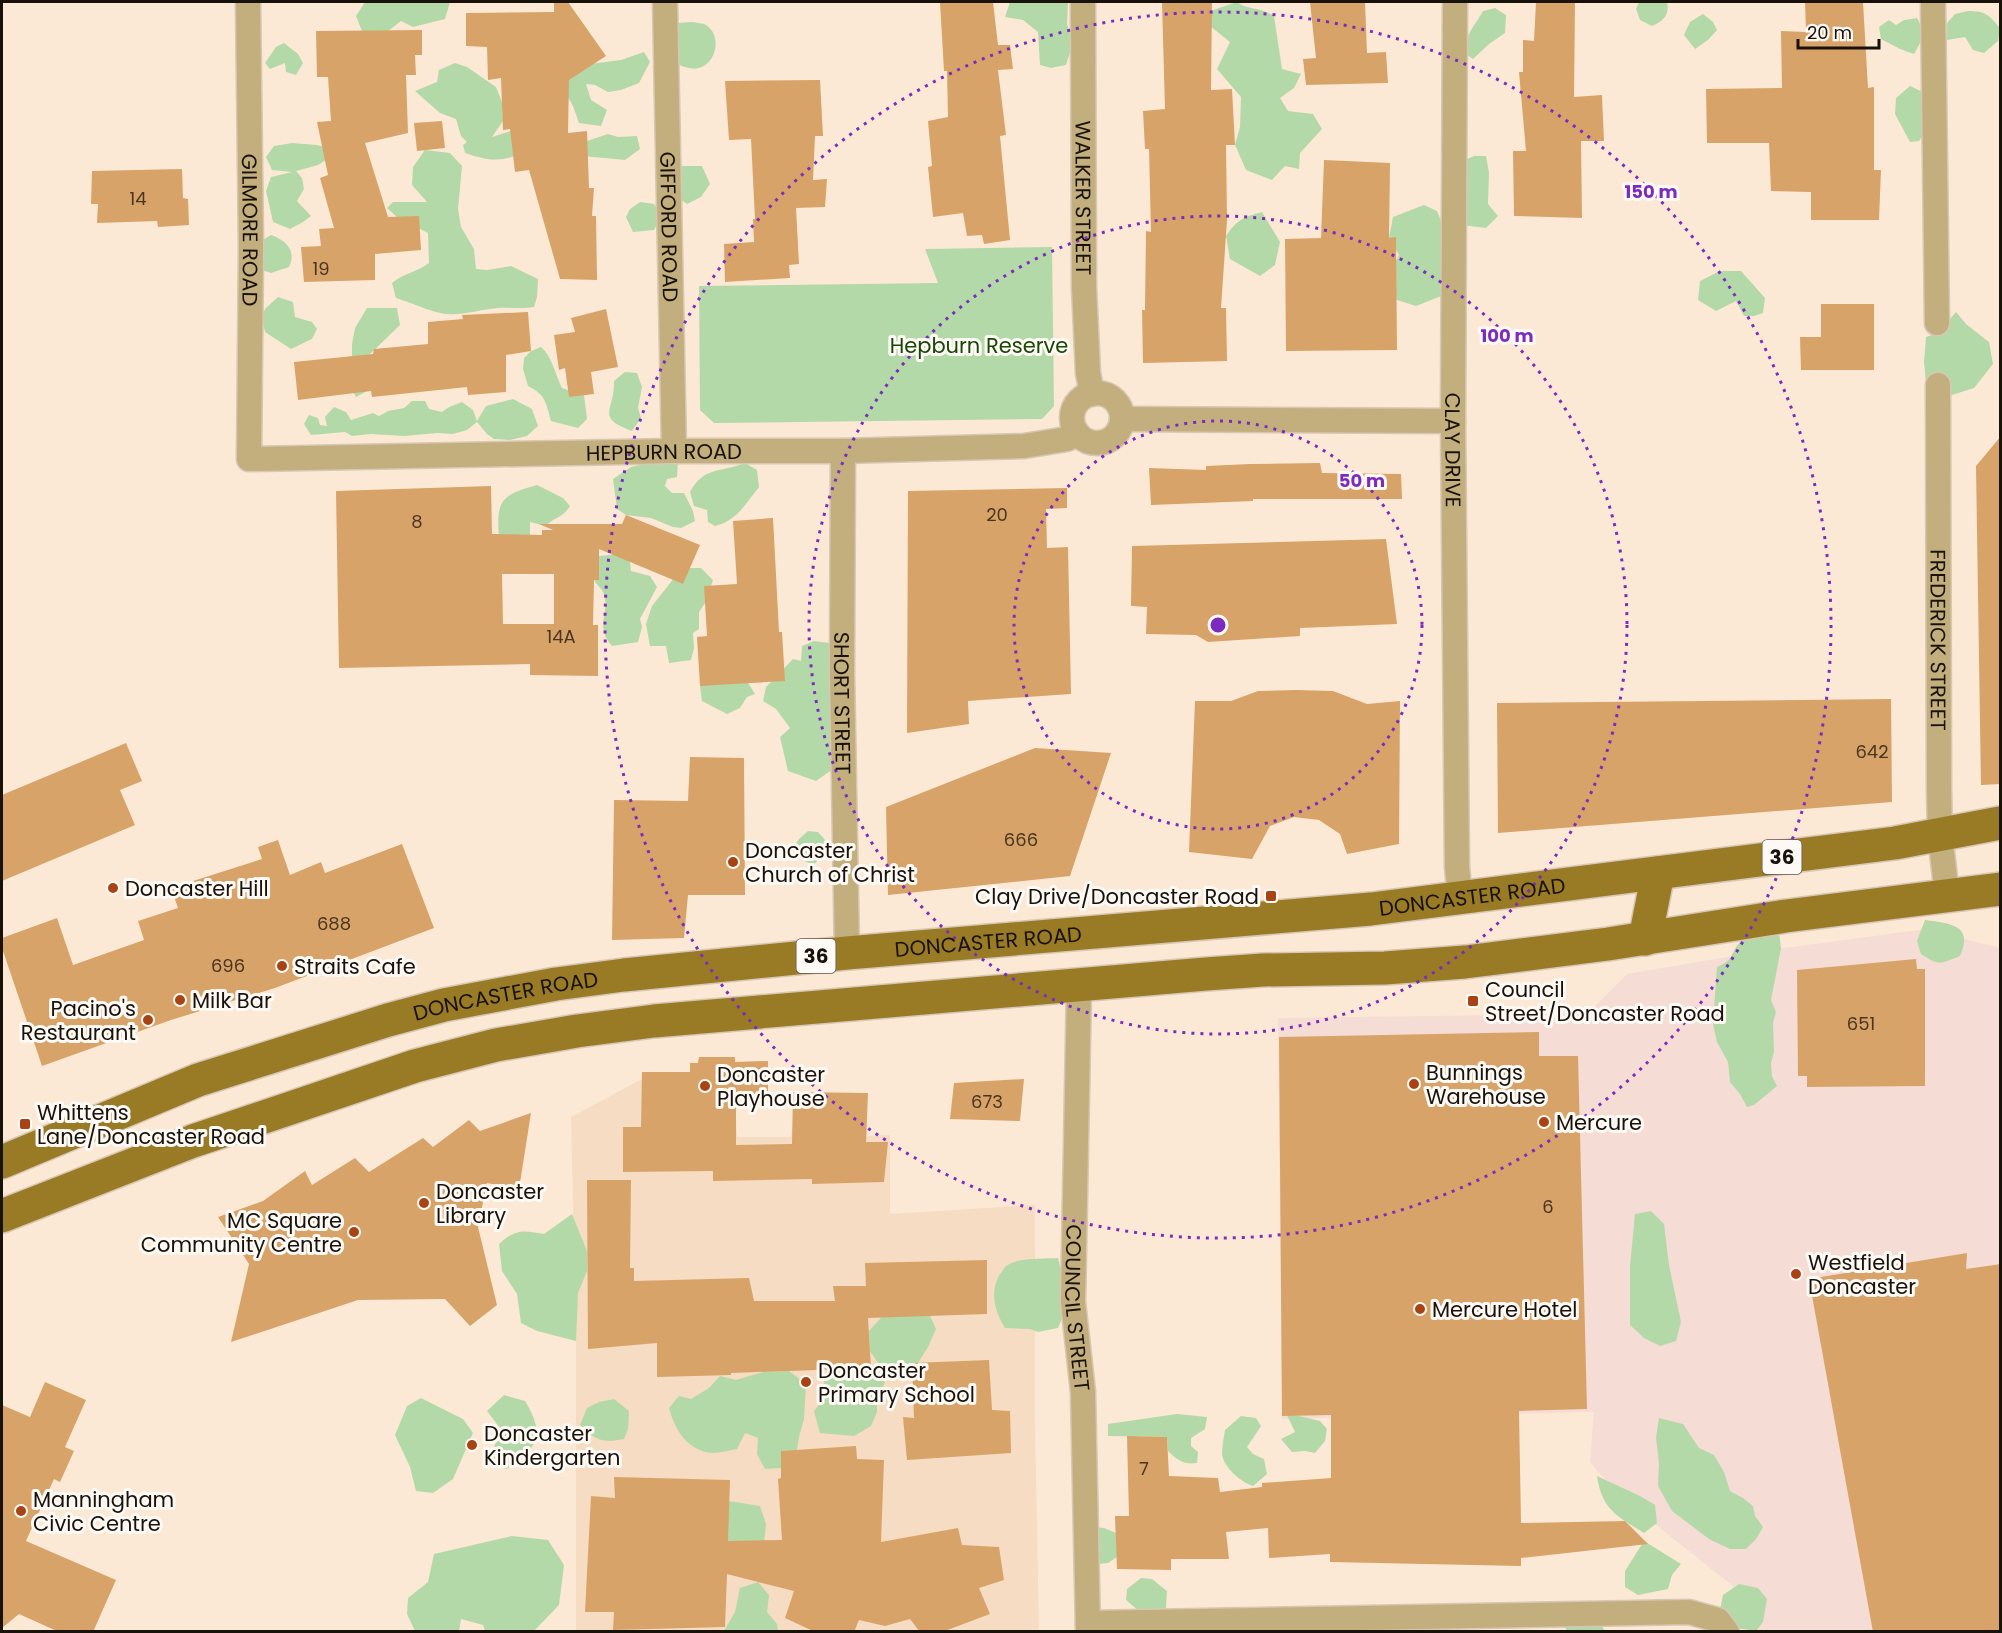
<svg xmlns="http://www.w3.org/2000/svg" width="2002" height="1633" viewBox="0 0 2002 1633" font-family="Poppins,sans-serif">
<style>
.commercial{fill:#f5dcd4}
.built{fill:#f5dcc2}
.green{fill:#b4d9a8}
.building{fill:#d8a368;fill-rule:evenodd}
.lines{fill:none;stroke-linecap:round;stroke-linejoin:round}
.street-casing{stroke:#d8c7b5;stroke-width:27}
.primary-casing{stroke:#d8c7b5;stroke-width:36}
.street{stroke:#c3af7d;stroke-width:24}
.primary{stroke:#997b25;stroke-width:33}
.ring{fill:none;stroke:#7b2cbf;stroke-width:3;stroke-dasharray:3 6}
.poi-dot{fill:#a74314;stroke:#fdf9f5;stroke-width:2}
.labels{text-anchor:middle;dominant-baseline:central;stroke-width:6;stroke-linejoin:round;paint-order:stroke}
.number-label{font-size:18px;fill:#493622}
.shield{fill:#fdf9f5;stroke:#5d5751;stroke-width:1.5}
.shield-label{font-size:20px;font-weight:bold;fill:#19120b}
.street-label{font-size:21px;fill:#19120b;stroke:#fdf9f5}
.park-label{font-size:21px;fill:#1b4706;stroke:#fdf9f5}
.poi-label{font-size:21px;fill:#19120b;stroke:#fdf9f5;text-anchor:start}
.centre{fill:#7b2cbf;stroke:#fdf9f5;stroke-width:3}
.ring-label{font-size:18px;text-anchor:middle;font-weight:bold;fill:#7b2cbf;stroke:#fdf9f5;stroke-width:6;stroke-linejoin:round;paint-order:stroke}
</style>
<rect width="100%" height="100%" fill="#fce9d5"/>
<path class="commercial" d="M1926,929L2000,948V1631H1749V1599L1616,1493L1590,1462L1594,1412L1282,1419L1278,1018L1587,1014L1627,974L1763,951Z"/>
<path class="built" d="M642,1079V1103L697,1120H736L737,1137H791L792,1127L867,1128V1136L890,1135V1214L1035,1205V1423L1039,1631H576V1341L571,1117Z"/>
<path class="green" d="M365,2H450L445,19L413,27L401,21L387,32L362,31L356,16Z
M1010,2H1068L1067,24L1073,43L1066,65L1051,68L1040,65L1038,32L1023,20L1005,17Z
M1237,2C1249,11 1259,6 1274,16L1282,69L1301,74L1294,88L1280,98L1288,111L1313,114L1322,129L1300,153L1299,169L1285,166L1272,180L1246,170L1235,145L1240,127L1241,97L1217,69L1230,42L1200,18L1207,12Z
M1639,2H1667C1670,15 1663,21 1652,26L1640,20L1636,9Z
M1495,8L1506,15L1505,33L1489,44L1473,59L1466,54C1463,36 1475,26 1483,11Z
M1968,11C1986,11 1989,15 2000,28L1998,41L1984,53L1973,50L1965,37L1947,40V23L1955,14Z
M1703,14L1713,22L1717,30L1708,40L1695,49L1684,35L1690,22Z
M1917,18C1925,33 1923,39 1914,54L1900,49L1881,39L1879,27L1889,20L1896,25L1904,20Z
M692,22C696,23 703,23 706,25C722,35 717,63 699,68C688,71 676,63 666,58L677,23Z
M284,43L298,54L303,63L296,75L286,72L285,63L270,69L265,63L276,47Z
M644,52L650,62L639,83L621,90L608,92L595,85L586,84L591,100L607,110L601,126L579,123L573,106L554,73L567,67L621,60Z
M455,63L467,67L496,87L502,102L503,121L492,137L520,128L535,149C505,160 497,164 465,153L463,145L467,142L461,136L456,119L440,113L415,91L437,82L439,70Z
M1910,86L1927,94L1929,126L1919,141L1910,142L1895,114L1896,98Z
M608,134L618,137L637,136L640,149L625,160L583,156L587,141Z
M292,143L317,145L328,148L329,158L318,165L296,171L302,178L304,189L297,201L311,216L303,222L290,229L273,222L266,191L271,177L292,172L272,170L266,157L274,146Z
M425,150L450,153L462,166L458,209L461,227L474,249L476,269L487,270L511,266L538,279L537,297L534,307C521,309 509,307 497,308C476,310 457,318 436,312C422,308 409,302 396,298L392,283C405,272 416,273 429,263L428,233L397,217L387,208L393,202H427L412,185L413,167Z
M1474,156H1486L1489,173L1488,204L1498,216L1486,228L1453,224L1465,160Z
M668,166H702L710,184L701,197L687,204L676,196Z
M640,202L654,204L662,216L654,230L633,232L626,217L630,209Z
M1424,205L1437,211L1449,240L1444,295L1416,306L1394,299L1390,273L1399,255L1389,238L1393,217Z
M1262,212L1280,242L1275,265L1260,276L1230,259L1226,236C1237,220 1243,217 1262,212Z
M271,235C286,240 297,251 289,267L271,273L259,269L251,247Z
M1052,247L1054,406L1042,419L714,423L700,410L699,286L938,283L925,249Z
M1720,271H1741L1765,298L1763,313L1754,316H1744L1736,301L1716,311L1698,300L1700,281Z
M278,297L293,302L295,317L312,322L317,329L312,339L291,349L265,332L261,316L266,308Z
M367,308H397L400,325L367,357V391L356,397L352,389V344L355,328Z
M1956,312L1966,324L1989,342L1993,364L1974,388L1952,395L1926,382L1924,362L1926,337L1938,333Z
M541,347C552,356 555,374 562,388L584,395L587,419L578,428L551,421C546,403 546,395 528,386L523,369L524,358L531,351Z
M625,372L637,373L642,387L638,408L641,418L632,431C594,417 615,411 614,381Z
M513,399L532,409L538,426L527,436L510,440L494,439L487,434L477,422L467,430L453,434L438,433L404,436L371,434L352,436L345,432L311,435L304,424L309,415L318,418L320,425L327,426L325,417L334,407L346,412L351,420L373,413L379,416L388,411L404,408L412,401H425L429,409L442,412L449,407L462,402L473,410L477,421L486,406Z
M653,462H678L677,477L667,479L665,486L672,493H684L693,511L695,521L681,528L673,527L651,518L626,515L617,509L613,479L631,467Z
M745,463L757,470L759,487C746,503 737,521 715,526L708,522L707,510L694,506L690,492C704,466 720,473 745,463Z
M537,485L563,498L570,506C562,519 555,516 546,526L530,522V535L499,538C496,500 501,495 537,485Z
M629,553L631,571L650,576L657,587L640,619L642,627L638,642L612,646C593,624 612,612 603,592C601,588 596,584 594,580H599V556Z
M682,568H701L713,580L705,603L699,612V629L693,633L694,648L691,660L669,663L666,646H650L646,624L652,606Z
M814,641L829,643L851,657L833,769L816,781L788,771L780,737L790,728L776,709L763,701L766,687L793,659L801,661L802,646Z
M718,677L745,678L755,694L747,697L740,708L727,714L702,701L700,686Z
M808,831L818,832L826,841L827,852L813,865L798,858L794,847L799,839Z
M1925,920C1938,922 1966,923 1964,941C1964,946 1962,951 1960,956C1940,964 1939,966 1921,954L1917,941Z
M1779,933L1781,948L1771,1000L1776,1012L1773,1023L1774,1052L1771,1063L1772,1076L1777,1086L1754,1105L1747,1107L1740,1094L1730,1082L1728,1062L1717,1042L1713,1024L1717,967C1736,959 1729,954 1740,942C1748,934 1768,935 1779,933Z
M1651,1211L1664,1224L1669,1265L1681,1322L1676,1341L1660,1346L1644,1338L1630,1325V1266L1635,1214Z
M572,1214L587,1251V1271L578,1293L576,1341L537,1331L521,1323L517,1294L502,1271L499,1244C516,1229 522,1230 544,1234Z
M1058,1258L1069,1301L1058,1328L1038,1332L1030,1329L1005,1328C995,1311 989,1293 1000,1274C1002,1272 1004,1268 1006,1266C1020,1257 1042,1259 1058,1258Z
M927,1309L936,1329L928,1347L913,1371L897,1378L884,1372L870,1351L869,1331L888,1310Z
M864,1368L885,1382L877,1402V1412L871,1426L854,1436L820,1433L814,1411L825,1397L824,1380Z
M789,1371L806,1384L804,1419L799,1437L795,1462L781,1468L765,1469L757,1454L758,1438L745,1433L737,1449C730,1450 721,1453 713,1453C687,1451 675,1430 669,1408L679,1396L691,1399L709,1388L720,1376L736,1380L763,1372Z
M504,1395L525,1401C546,1436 538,1447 507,1469L495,1466L493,1451L500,1428L487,1411Z
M421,1398L463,1419L473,1433L453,1479L433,1493L416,1491L410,1467L395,1435L407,1406Z
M614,1399L629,1411L628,1429L624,1439C603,1443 596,1441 580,1425L587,1408L599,1402Z
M1286,1413L1320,1421L1327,1429L1325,1441L1315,1453L1305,1451L1292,1452L1281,1439L1295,1432Z
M1177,1414L1207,1417L1205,1429L1191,1438V1446L1198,1452L1197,1463C1184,1465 1177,1460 1168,1451L1167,1437L1108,1436V1424Z
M1241,1416L1256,1418L1261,1426L1247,1447L1253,1454L1264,1459L1267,1474L1253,1486C1242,1483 1223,1467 1222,1454C1222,1446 1224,1437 1225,1430Z
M1659,1418L1683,1424L1699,1448L1714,1455L1724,1472L1730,1491L1743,1498L1753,1506L1755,1516L1763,1527L1756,1539L1746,1549H1730L1709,1539L1672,1511L1658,1486L1659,1464L1656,1437Z
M1597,1476L1640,1496L1655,1505L1657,1523L1644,1533C1617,1516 1602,1510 1597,1476Z
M729,1501L760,1506L766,1524L763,1552L724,1543Z
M1094,1527L1104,1528L1116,1533L1117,1557L1108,1563L1099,1564L1088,1552Z
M512,1536L548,1540L564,1565L559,1605L534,1631H485L483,1625L461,1619L459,1631H415L407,1614L408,1598L428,1582L434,1554Z
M1644,1541L1681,1564L1672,1575L1668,1589L1638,1595L1625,1587V1571Z
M1141,1578L1152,1579L1167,1591L1166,1608L1146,1617L1126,1600L1127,1589Z
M758,1582L769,1595L767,1612L777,1624L778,1631H724L735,1612L740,1588Z
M1739,1584L1758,1588L1767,1599L1763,1622L1756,1631L1736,1628L1719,1615L1723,1595Z
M1602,1624L1604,1631H1567L1565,1626Z"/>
<path class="building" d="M554,2H568L606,56L569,80L568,133L587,131L589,188H594L592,216H596L597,280L560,279L529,170L515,172L510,129L503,130L501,78L488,80L487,47L466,46V13L554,12Z
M940,2H993L998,45H1010L1013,69L998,70L1006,135L1000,136L1010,240L984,244L982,235L967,236L963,213L933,217L928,167L932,166L928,121L948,117L947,71H944Z
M1162,2H1212L1211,90L1232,89L1235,145H1226L1227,220L1221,308H1226L1227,361L1143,363L1142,310H1145L1146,231L1151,232L1149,149H1145L1143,111L1165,109Z
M1310,2H1365L1367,53L1386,52L1388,83L1306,85L1303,59L1316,58Z
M1536,2L1575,3L1574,97L1602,95L1604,141H1581L1582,218L1514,216L1513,151H1526L1519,72H1523V40L1534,41Z
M1805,2H1863L1868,88L1874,87V170H1881L1879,220H1811V192L1771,191L1769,143H1707L1706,89L1782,88L1781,31L1806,32Z
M422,30V55H415L416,75H406L408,133L365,143L388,217L419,216L421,250L375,254V280L304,282L301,247L321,246L319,229L334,228L320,178L328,175L317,122L331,121L328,77H317L316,31Z
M820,80L823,136H815L813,180L827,179L825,207L796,208L799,264L789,265L790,278L725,282L724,244L754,242L753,219H755L751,139L729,140L725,81Z
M442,121L445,148L417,151L414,123Z
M1324,160L1390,163L1389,238L1396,237L1397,350L1286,351L1285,239L1321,238Z
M182,169L183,198L188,199L189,225L158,227L157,221L97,223L98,204H91L92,171Z
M1821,304H1874V370H1801L1800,337H1821Z
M606,309L618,367L591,372L594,394L569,397L565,368L559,370L554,335L575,332L571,318Z
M528,312L531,351L506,355V392L468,395L467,387L372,397L371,391L298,400L294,362L373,354L374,349L428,344V322L463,319L462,315Z
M2001,436V784L1981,785L1976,466Z
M1320,463L1322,473L1401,474L1402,499H1253V501L1151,505L1149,468L1206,470V466L1250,464Z
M491,486L492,534L542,535V530H553L539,524H622L626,515L700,545L683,584L599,549V580H594L593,625H598V676L530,675V664L339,668L336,491ZM502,574H554V624H503Z
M1067,488V508L1046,509L1047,548L1068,547L1071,694L968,701L969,724L907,733L908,491Z
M773,518L779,632H782L785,681L700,686L697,637L707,636L704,586L737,584L733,521Z
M1386,539L1397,624L1300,628V636L1208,642L1196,635L1146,634L1147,607L1131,606L1132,546Z
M1296,690L1333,691L1367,704L1400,701L1399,844L1347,854L1340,834L1319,820L1294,817L1270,826L1252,859L1189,852L1195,701H1231L1258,691Z
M1891,699L1892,802L1498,833L1497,703Z
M126,743L142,781L120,790L135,825L2,881V795Z
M1035,748L1111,753L1070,876L888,895L886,807Z
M690,757L744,758L745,895H688L684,938L612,940L614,800L688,801Z
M278,840L290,875L321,862L325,873L402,844L434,928L275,988L171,1020L42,1066L2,948V938L57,918L73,965L144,940L138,921L178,908L171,888L262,859L258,847Z
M1916,959L1917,969H1925V1086L1807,1087V1076H1798L1797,970Z
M1539,1032V1056H1578L1587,1409L1519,1411L1521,1523L1625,1521L1648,1544L1521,1558V1566L1330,1562V1554L1269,1558L1268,1528L1226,1532L1229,1559H1171V1570L1117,1569L1115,1516H1129L1127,1436L1167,1437L1169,1476L1218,1478L1220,1492L1262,1487V1483L1331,1478V1415L1282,1416L1279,1037Z
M699,1057H735V1062L768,1061V1094H736V1145L792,1144L793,1092L868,1093L866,1142H888L884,1182L812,1184V1179L713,1181V1171L623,1172V1127H641L642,1072H690V1063H698Z
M1024,1079L1020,1121L950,1119L954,1083Z
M531,1113L519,1189L487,1183L478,1227L497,1305L470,1326L445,1299L358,1300L231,1342L249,1264L218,1217L263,1201L305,1171L312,1185L355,1158L369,1172L423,1138L433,1147L469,1120L480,1131Z
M587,1180H631L630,1268H634V1281L749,1278L754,1301H835L833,1286H866L865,1263L987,1260V1314L868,1318L871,1368L731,1373V1375L657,1377V1343L588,1349Z
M1967,1253L1966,1269L2001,1264V1632H1873L1809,1279Z
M989,1360L992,1410L1010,1411L1011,1453L907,1460L903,1417L914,1418L912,1363Z
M45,1382L86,1400L65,1447L74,1451L60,1482L54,1479L26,1541L116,1580L93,1632H59L19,1614L2,1628V1405L30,1417Z
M856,1446L857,1459L884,1460L881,1542L958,1528L962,1545L999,1547L1004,1580L979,1588L990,1614L942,1632H920L910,1619L885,1626L859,1620L854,1632H815L785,1618L794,1591L727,1574L725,1627L613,1630L614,1612H585L591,1496L615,1498L614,1477L730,1480L728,1541L782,1540L778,1479L781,1478V1451Z"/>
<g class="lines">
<g class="street-casing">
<g id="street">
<path id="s1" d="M248,2L251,247L249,459L674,451H843L1024,446L1067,439L1077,433"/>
<path id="s2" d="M665,2L674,451"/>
<path id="s3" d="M1083,2L1084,287L1088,373L1092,394"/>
<path id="s4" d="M1455,2L1453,421L1457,867L1460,898"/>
<path d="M1933,2L1937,323"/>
<path id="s5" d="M1938,385L1939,789L1940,835L1947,895"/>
<circle cx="1097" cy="418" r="25"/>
<path d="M1122,419L1453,421"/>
<path id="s6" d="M843,451L842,672L847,953"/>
<path id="s7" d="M1079,986L1073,1302L1083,1392L1088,1632"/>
<path d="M1088,1623L1689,1612L1718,1620L1727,1632"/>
</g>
</g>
<g class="primary-casing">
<g id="primary">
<path d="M1645,939L1658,873"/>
<path id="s8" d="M2,1162L198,1080L388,1020L444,1005L556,984L624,975L847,953L1371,909L1895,843L2000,823"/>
<path d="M2,1216L193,1141L415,1066L496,1045L577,1031L654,1021L1206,974L1263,970L1385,968L1465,962L1608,944L1786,916L2000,889"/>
</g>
</g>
<use href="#street" class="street"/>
<use href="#primary" class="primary"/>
</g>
<g class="ring">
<circle cx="1218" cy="625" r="204"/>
<circle cx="1218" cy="625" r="409"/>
<circle cx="1218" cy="625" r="613"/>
</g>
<g class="poi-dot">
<circle cx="733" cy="862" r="6"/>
<circle cx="113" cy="888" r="6"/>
<rect x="1265" y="890" width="12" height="12" rx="3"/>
<circle cx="282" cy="966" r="6"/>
<circle cx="180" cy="1000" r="6"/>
<rect x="1467" y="995" width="12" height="12" rx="3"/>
<circle cx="148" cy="1020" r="6"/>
<circle cx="1414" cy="1084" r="6"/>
<circle cx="705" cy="1086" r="6"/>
<circle cx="1544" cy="1122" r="6"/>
<rect x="19" y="1118" width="12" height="12" rx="3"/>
<circle cx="424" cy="1203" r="6"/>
<circle cx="354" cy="1232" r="6"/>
<circle cx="1796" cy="1274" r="6"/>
<circle cx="1420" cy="1309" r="6"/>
<circle cx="806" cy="1382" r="6"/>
<circle cx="472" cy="1445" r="6"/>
<circle cx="21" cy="1511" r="6"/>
</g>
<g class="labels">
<g class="number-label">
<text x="138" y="198">14</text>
<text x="321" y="268">19</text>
<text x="997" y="514">20</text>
<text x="417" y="521">8</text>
<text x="561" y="636">14A</text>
<text x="1872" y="751">642</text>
<text x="1021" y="839">666</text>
<text x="334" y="923">688</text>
<text x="228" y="965">696</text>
<text x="1861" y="1023">651</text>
<text x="987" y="1101">673</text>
<text x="1548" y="1206">6</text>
<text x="1144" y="1468">7</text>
</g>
<g class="shield">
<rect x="1762.5" y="840" width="39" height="34" rx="4.5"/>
<rect x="796.5" y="939" width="39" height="34" rx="4.5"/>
</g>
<g class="shield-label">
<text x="1782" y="857">36</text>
<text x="816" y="956">36</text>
</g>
<g class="street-label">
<text stroke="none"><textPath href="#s3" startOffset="196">WALKER STREET</textPath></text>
<text stroke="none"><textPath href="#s2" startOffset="225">GIFFORD ROAD</textPath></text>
<text stroke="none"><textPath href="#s1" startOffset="228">GILMORE ROAD</textPath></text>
<text stroke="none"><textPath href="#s4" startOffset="448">CLAY DRIVE</textPath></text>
<text stroke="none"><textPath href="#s1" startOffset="872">HEPBURN ROAD</textPath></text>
<text stroke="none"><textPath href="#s5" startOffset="255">FREDERICK STREET</textPath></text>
<text stroke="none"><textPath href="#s6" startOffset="252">SHORT STREET</textPath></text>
<text stroke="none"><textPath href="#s8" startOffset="1504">DONCASTER ROAD</textPath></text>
<text stroke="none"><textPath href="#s8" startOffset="1018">DONCASTER ROAD</textPath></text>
<text stroke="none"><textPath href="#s8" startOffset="532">DONCASTER ROAD</textPath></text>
<text stroke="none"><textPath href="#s7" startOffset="322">COUNCIL STREET</textPath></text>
</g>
<g class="park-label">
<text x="979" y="345">Hepburn Reserve</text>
</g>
<g class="poi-label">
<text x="745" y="850">Doncaster<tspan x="745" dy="24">Church of Christ</tspan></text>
<text x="125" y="888">Doncaster Hill</text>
<text x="1259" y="896" text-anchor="end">Clay Drive/Doncaster Road</text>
<text x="294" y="966">Straits Cafe</text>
<text x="1485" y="989">Council<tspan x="1485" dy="24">Street/Doncaster Road</tspan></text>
<text x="192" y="1000">Milk Bar</text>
<text x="136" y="1008" text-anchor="end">Pacino's<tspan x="136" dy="24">Restaurant</tspan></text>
<text x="1426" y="1072">Bunnings<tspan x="1426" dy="24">Warehouse</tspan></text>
<text x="717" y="1074">Doncaster<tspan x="717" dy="24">Playhouse</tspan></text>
<text x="37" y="1112">Whittens<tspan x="37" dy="24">Lane/Doncaster Road</tspan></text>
<text x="1556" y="1122">Mercure</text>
<text x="436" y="1191">Doncaster<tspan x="436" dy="24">Library</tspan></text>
<text x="342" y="1220" text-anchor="end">MC Square<tspan x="342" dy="24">Community Centre</tspan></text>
<text x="1808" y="1262">Westfield<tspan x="1808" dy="24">Doncaster</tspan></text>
<text x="1432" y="1309">Mercure Hotel</text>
<text x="818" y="1370">Doncaster<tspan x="818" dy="24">Primary School</tspan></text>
<text x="484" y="1433">Doncaster<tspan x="484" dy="24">Kindergarten</tspan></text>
<text x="33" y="1499">Manningham<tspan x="33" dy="24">Civic Centre</tspan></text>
</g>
</g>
<circle cx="1218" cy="625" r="9" class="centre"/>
<g class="ring-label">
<text x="1651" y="198">150 m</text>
<text x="1507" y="342">100 m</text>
<text x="1362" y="487">50 m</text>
</g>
<rect width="2002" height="1633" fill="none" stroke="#19120b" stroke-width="6"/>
<path d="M1798 39v9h81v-9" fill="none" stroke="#19120b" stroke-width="3"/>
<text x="1807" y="39" font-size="18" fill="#19120b" stroke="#fdf9f5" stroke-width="4.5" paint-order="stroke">20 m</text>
</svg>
